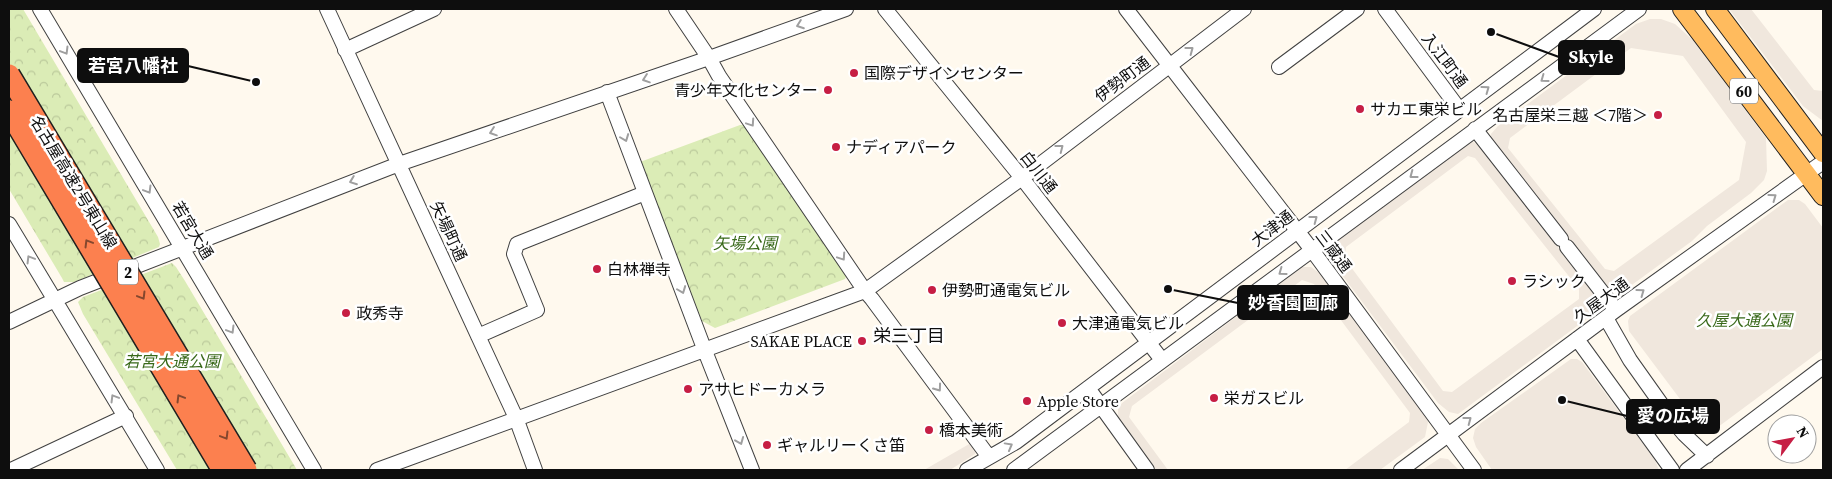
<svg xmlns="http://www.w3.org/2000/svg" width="1832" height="479" viewBox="0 0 1832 479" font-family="'Source Serif 4','Noto Sans JP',serif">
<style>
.park{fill:url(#park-crowns)}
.plaza{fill:#f0e7dd;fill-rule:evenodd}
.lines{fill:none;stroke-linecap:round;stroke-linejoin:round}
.minor-casing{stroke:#414141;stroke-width:16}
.major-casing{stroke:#1f1f1f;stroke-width:20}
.minor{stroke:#fff;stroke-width:14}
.major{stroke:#ffbb5e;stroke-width:18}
.highway-bridge-casing{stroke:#1f1f1f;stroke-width:24;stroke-linecap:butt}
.highway-bridge{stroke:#fc804f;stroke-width:21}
.oneway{stroke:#9f9f9f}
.oneway2{stroke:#85472e}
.poi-dot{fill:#c61e44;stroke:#fff;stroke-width:2}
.labels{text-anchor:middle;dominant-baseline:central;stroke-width:5;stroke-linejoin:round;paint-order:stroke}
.shield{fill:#fff;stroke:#565656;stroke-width:1}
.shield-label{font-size:15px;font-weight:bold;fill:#0e0e0e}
.street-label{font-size:16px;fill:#0e0e0e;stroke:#fff}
.poi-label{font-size:16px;fill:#0e0e0e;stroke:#fff;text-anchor:start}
.park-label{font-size:16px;font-style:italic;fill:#39691a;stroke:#fff}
.neighbourhood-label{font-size:18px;fill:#0e0e0e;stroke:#fff}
.leader{fill:none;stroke:#0e0e0e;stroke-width:2}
.callout-dot{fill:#0e0e0e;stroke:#fff;stroke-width:2}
.callout{fill:#0e0e0e;stroke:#0e0e0e;stroke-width:2}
.callout-label{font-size:18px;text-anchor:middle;font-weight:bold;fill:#fff}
</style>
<defs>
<pattern id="park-crowns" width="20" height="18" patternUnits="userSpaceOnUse" patternTransform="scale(1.25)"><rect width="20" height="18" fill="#dbecb6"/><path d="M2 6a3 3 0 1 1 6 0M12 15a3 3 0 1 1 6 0" fill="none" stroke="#bbc99b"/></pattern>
</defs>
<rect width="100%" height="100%" fill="#fff9ee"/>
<path class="park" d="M9,9H23L158,237L160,244L159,247L74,282H64L62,278L9,189Z
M740,125H747L848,272L845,279L715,328L702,321L640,162Z
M172,263L176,267L185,281L297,470H177L83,314L78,302L83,297Z"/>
<path class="plaza" d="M1729,9H1751L1814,90L1823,91V121L1803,106Z
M1650,19H1661L1675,24L1695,42L1766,138L1767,171L1764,180L1751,193L1707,226L1692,241L1629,287L1617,289L1605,285L1497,147L1491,140V134L1498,126L1636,24ZM1631,48L1683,56L1746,142L1739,180L1614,271L1605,269L1508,148L1510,138Z
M1472,141L1481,147L1593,293L1595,304L1592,315L1458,414L1449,412L1438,403L1330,259L1328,252L1334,241L1469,142ZM1468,156L1475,158L1579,289V299L1452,392L1443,391L1345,259L1346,247Z
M1788,200H1799L1805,204L1823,228V349L1714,430L1706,431L1701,427L1629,331L1628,321L1630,316Z
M1302,267H1311L1322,275L1426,414L1428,422L1425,437L1380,470H1345L1409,422L1410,413L1314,284L1302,280L1132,406L1129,417L1168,470H1155L1118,418V409L1122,403Z
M1571,359H1577L1582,362L1655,460L1659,470H1492L1476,447L1473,438L1475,429L1481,423Z
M971,443L975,449V454L950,470H924Z
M1440,458L1448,459L1459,470H1422Z"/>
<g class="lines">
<g class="minor-casing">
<path id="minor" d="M40,9L314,470
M327,9L516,418L535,470
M676,9L709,58L719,76L865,291L872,299L989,457
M885,9L1022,178L1162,360
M1126,9L1312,250L1474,470
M1385,9L1459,109
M345,50L434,9
M1279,67L1357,9
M607,92L705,351L752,470
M1475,129L1561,239
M9,224L157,470
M1567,247L1616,310
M1606,318L1630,360L1674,422L1684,434L1707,456
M9,322L80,288L399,164L709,58L846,9
M478,336L537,310L514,254L517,244L645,193
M1577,339L1672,470
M1088,388L1147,470
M11,470L126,416
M377,470L865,291L1022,178L1244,9
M967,470L1016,442L1594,9
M1014,470L1639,9
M1401,470L1616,310L1823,162
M1687,470L1823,367"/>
</g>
<g class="major-casing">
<path id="major" d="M1682,9L1823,196
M1715,9L1823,153"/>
</g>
<use href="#minor" class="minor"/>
<use href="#major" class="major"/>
<g class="highway-bridge-casing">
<path id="highway-bridge" d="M9,75L246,470
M9,111L223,470"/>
</g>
<use href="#highway-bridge" class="highway-bridge"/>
</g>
<defs><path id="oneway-chevron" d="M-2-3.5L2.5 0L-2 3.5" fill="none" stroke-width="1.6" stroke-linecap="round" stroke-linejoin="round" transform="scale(1.25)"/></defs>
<g class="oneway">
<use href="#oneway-chevron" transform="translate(800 25) rotate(160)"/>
<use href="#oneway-chevron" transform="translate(1190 50) rotate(-37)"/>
<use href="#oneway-chevron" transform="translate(65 51) rotate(59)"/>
<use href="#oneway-chevron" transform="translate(646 79) rotate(161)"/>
<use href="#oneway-chevron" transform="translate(1544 79) rotate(144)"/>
<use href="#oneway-chevron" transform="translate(1486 89) rotate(-36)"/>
<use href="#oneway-chevron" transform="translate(751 123) rotate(56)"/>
<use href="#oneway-chevron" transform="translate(493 132) rotate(161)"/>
<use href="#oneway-chevron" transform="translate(625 138) rotate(69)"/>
<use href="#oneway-chevron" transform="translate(1060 148) rotate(-38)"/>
<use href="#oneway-chevron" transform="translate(1413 175) rotate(143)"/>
<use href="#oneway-chevron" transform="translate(353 181) rotate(159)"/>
<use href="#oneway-chevron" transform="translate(148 190) rotate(59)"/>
<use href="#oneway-chevron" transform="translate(1773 197) rotate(-36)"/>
<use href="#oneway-chevron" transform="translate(1314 219) rotate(-37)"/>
<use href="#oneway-chevron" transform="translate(842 257) rotate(56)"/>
<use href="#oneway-chevron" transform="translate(30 259) rotate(-121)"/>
<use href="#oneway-chevron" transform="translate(1282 272) rotate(144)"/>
<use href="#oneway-chevron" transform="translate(682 290) rotate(69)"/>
<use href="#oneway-chevron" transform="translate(1641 292) rotate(-36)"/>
<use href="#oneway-chevron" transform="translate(231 330) rotate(59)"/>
<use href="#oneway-chevron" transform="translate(938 388) rotate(54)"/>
<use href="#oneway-chevron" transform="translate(114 398) rotate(-121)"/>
<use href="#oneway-chevron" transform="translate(1468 420) rotate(-37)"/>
<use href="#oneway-chevron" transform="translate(740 441) rotate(68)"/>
<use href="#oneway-chevron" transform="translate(1009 446) rotate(-29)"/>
</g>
<g class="oneway2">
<use href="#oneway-chevron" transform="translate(88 243) rotate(-121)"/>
<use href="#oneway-chevron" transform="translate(142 296) rotate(59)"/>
<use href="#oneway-chevron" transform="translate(180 398) rotate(-121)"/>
<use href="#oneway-chevron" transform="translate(225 436) rotate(59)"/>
</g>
<g class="poi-dot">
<circle cx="854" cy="73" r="5"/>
<circle cx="828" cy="90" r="5"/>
<circle cx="1360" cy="109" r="5"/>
<circle cx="1658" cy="115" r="5"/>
<circle cx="836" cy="147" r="5"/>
<circle cx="597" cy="269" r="5"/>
<circle cx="1512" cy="281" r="5"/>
<circle cx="932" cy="290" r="5"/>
<circle cx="346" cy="313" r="5"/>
<circle cx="1062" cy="323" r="5"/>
<circle cx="862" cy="341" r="5"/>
<circle cx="688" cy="389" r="5"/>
<circle cx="1214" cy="398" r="5"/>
<circle cx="1027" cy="401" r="5"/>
<circle cx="929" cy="430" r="5"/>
<circle cx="767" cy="445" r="5"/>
</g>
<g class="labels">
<g class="shield">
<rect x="1730" y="78.5" width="28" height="25" rx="4"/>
<rect x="118" y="259.5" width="20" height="25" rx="4"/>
</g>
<g class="shield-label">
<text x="1744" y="91">60</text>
<text x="128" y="272">2</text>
</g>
<g class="street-label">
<text transform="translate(1445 60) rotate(53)">入江町通</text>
<text transform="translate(1122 79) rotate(-37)">伊勢町通</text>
<text transform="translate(1039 172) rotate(52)">白川通</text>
<text transform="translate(74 182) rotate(59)">名古屋高速2号東山線</text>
<text transform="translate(1272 228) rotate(-37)">大津通</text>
<text transform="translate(193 230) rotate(59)">若宮大通</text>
<text transform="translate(449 231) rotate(65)">矢場町通</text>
<text transform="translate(1334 251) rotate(53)">三蔵通</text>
<text transform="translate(1601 300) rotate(-36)">久屋大通</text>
</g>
<g class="poi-label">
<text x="864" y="73">国際デザインセンター</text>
<text x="818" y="90" text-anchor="end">青少年文化センター</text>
<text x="1370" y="109">サカエ東栄ビル</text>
<text x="1648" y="115" text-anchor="end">名古屋栄三越 ＜7階＞</text>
<text x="846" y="147">ナディアパーク</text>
<text x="607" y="269">白林禅寺</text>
<text x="1522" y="281">ラシック</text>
<text x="942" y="290">伊勢町通電気ビル</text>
<text x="356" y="313">政秀寺</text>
<text x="1072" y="323">大津通電気ビル</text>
<text x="852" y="341" text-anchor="end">SAKAE PLACE</text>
<text x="698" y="389">アサヒドーカメラ</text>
<text x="1224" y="398">栄ガスビル</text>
<text x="1037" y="401">Apple Store</text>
<text x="939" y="430">橋本美術</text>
<text x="777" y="445">ギャルリーくさ笛</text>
</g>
<g class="park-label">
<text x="745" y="243">矢場公園</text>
<text x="1744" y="320">久屋大通公園</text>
<text x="172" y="361">若宮大通公園</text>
</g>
<g class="neighbourhood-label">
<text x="909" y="335">栄三丁目</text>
</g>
</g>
<path class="leader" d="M1491 32L1559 57M256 82L188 66M1168 289L1238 303M1562 400L1627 416"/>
<g class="callout-dot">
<circle cx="1491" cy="32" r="5"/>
<circle cx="256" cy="82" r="5"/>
<circle cx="1168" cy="289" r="5"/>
<circle cx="1562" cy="400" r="5"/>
</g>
<g class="callout">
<rect x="1559" y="41" width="65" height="33" rx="5"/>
<rect x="78" y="49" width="110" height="33" rx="5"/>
<rect x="1238" y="286" width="110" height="33" rx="5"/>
<rect x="1627" y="400" width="92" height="33" rx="5"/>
</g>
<g class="callout-label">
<text x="1591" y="63">Skyle</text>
<text x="133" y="72">若宮八幡社</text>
<text x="1293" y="309">妙香園画廊</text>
<text x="1673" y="422">愛の広場</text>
</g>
<rect width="1832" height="479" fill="none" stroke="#0e0e0e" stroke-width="20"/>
<g transform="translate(1792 439) rotate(58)"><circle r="24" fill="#ffffff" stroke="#9f9f9f"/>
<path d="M0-4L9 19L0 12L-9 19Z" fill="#c61e44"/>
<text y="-8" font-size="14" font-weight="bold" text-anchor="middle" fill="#0e0e0e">N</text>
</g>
</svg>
